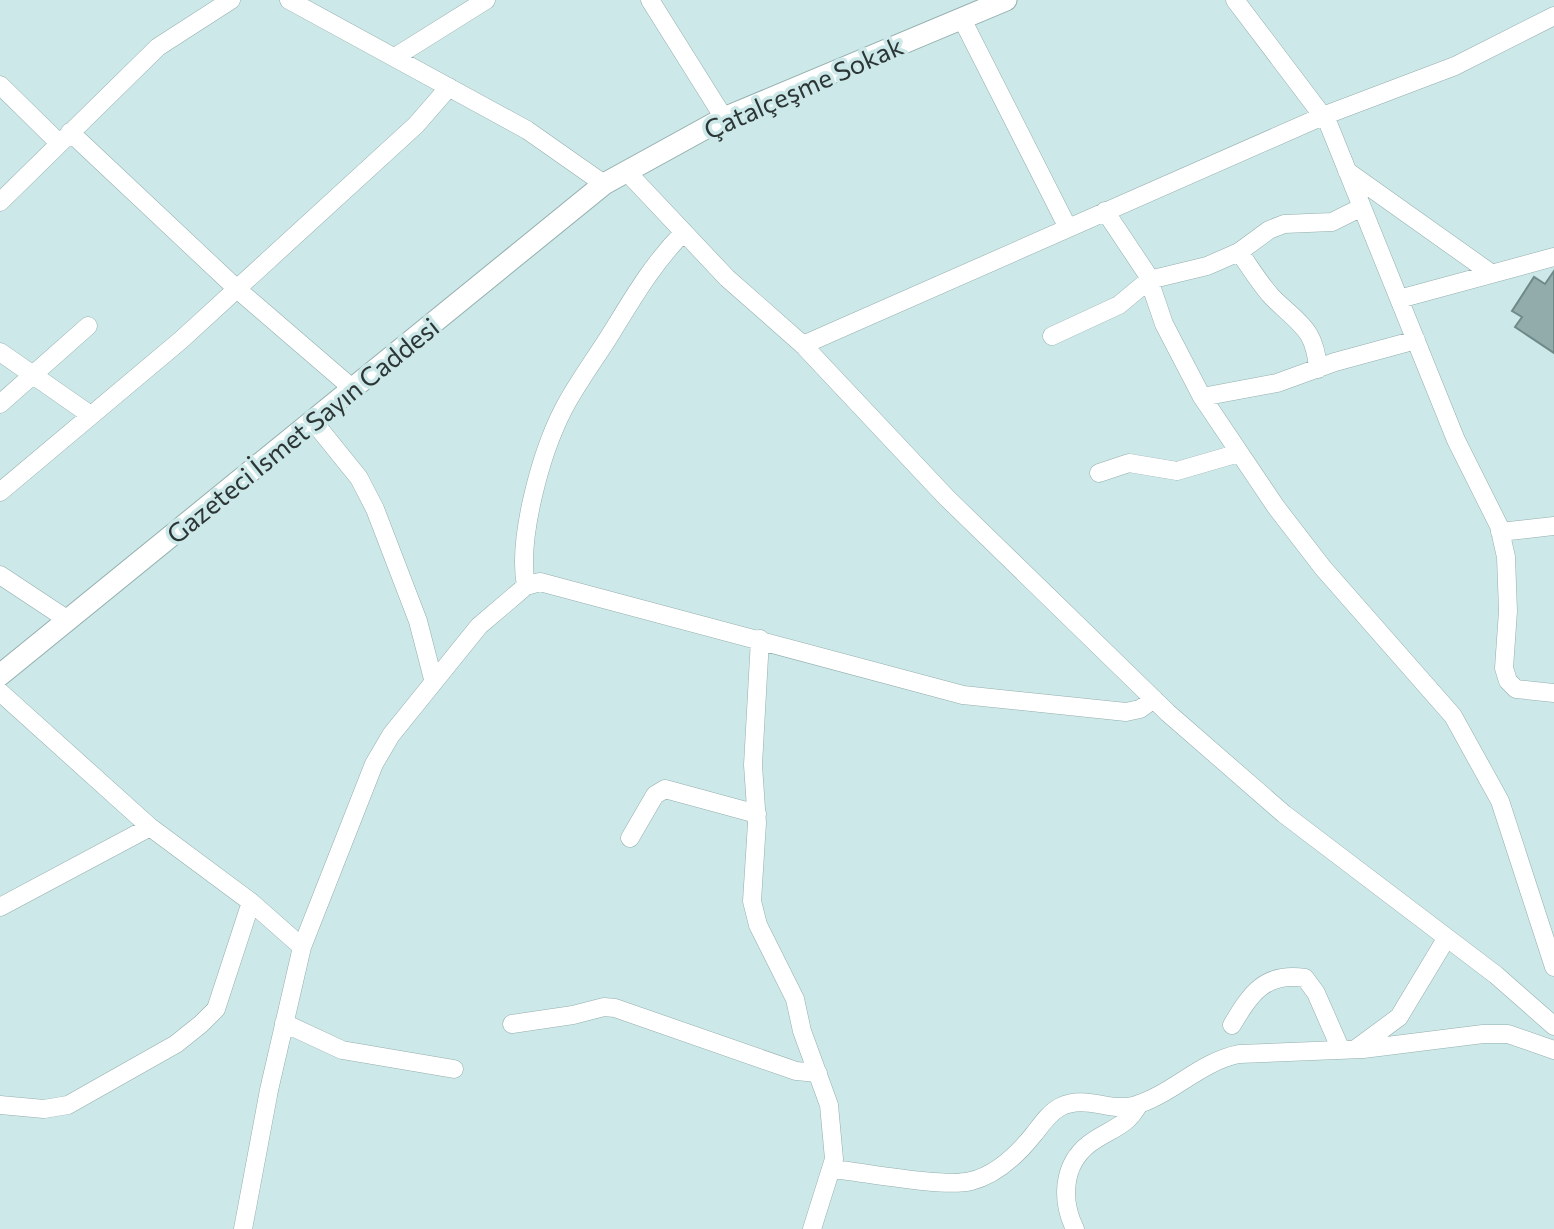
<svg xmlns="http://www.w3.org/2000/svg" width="1554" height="1229" viewBox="0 0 1554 1229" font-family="Commissioner,sans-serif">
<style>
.shadow{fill:#0003}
.building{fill:#92acac;stroke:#708989;stroke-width:2}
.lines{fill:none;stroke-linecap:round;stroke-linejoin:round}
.minor-casing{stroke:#94aeae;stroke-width:19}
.tertiary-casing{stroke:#94aeae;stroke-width:23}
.minor{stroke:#fff;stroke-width:18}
.tertiary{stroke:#fff;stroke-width:21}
.labels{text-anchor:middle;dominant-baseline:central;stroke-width:7;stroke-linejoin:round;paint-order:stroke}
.street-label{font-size:26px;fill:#2c3636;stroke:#cde8e8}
</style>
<rect width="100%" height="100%" fill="#cde8e8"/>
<path class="shadow" d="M1554,280V354L1517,327L1523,319L1514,311Z"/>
<path class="building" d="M1554,271V353L1515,327L1522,317L1512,311L1534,277L1545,284Z"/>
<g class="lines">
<g class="minor-casing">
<path id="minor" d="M289,0L527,130L604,184
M650,0L724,118
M1235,0L1328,123L1456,440L1499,526L1506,557L1508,611L1504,668L1508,681L1516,689L1554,693
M962,19L1068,228
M395,57L486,0
M0,85L59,143
M70,132L237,289L352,388
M1347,171L1492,274
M627,172L727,278L803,345L946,497L1168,713L1284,814L1496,975L1554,1026
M0,202L158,47L231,0
M1105,211L1147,274L1164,324L1202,397L1276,507L1323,568L1453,716L1500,801L1554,967
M1239,252C1250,267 1260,284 1272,297C1299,324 1315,328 1318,369
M1399,299L1554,257
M1052,336L1119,305L1149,280L1207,266L1239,252L1269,230L1284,224L1332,222L1362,207
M803,345L1323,116L1455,66L1554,16
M0,352L89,414
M1202,397L1277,383L1335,362L1416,340
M0,404L88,326
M313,421L359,478L375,509L418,621L433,679
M1099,473L1129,463L1177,471L1239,453
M0,492L181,340L416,125L449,87
M1500,532L1554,526
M0,575L68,620
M526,586C517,539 541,453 563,410C577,383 596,358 612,332C634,296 654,262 684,232
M760,639L753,765L757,823L752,901L758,925L795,999L802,1031L829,1105L834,1159L812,1229
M0,692L150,827L251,902L302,947L269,1090L243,1229
M630,838L655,795L665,789L757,814
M0,907L150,827
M302,947L374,764L391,735L479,626L526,586L540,582L963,695L1126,712L1140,709L1154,699
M284,1023L342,1050L454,1069
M512,1024L573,1015L604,1007L615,1008L796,1071L818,1073
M1232,1025C1251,993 1265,972 1305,978L1316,993L1341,1050
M1357,1048L1399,1017L1446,939
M0,1105L44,1109L68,1105L176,1044L201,1024L216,1009L251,902
M832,1169C863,1172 944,1188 971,1181C996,1175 1018,1154 1034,1134C1041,1125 1049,1113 1060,1107C1085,1094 1109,1112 1133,1106C1172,1095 1199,1062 1239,1054L1363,1049L1483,1034H1508L1554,1050
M1075,1229C1061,1201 1062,1165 1089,1144C1110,1128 1125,1129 1139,1104"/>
</g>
<g class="tertiary-casing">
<path id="tertiary" d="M0,675L604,184L724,118L1006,0"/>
</g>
<use href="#minor" class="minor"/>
<use href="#tertiary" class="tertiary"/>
</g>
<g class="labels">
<g class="street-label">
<text transform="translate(803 87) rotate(-24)">Çatalçeşme Sokak</text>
<text transform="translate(302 430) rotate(-39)">Gazeteci İsmet Sayın Caddesi</text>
</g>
</g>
</svg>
